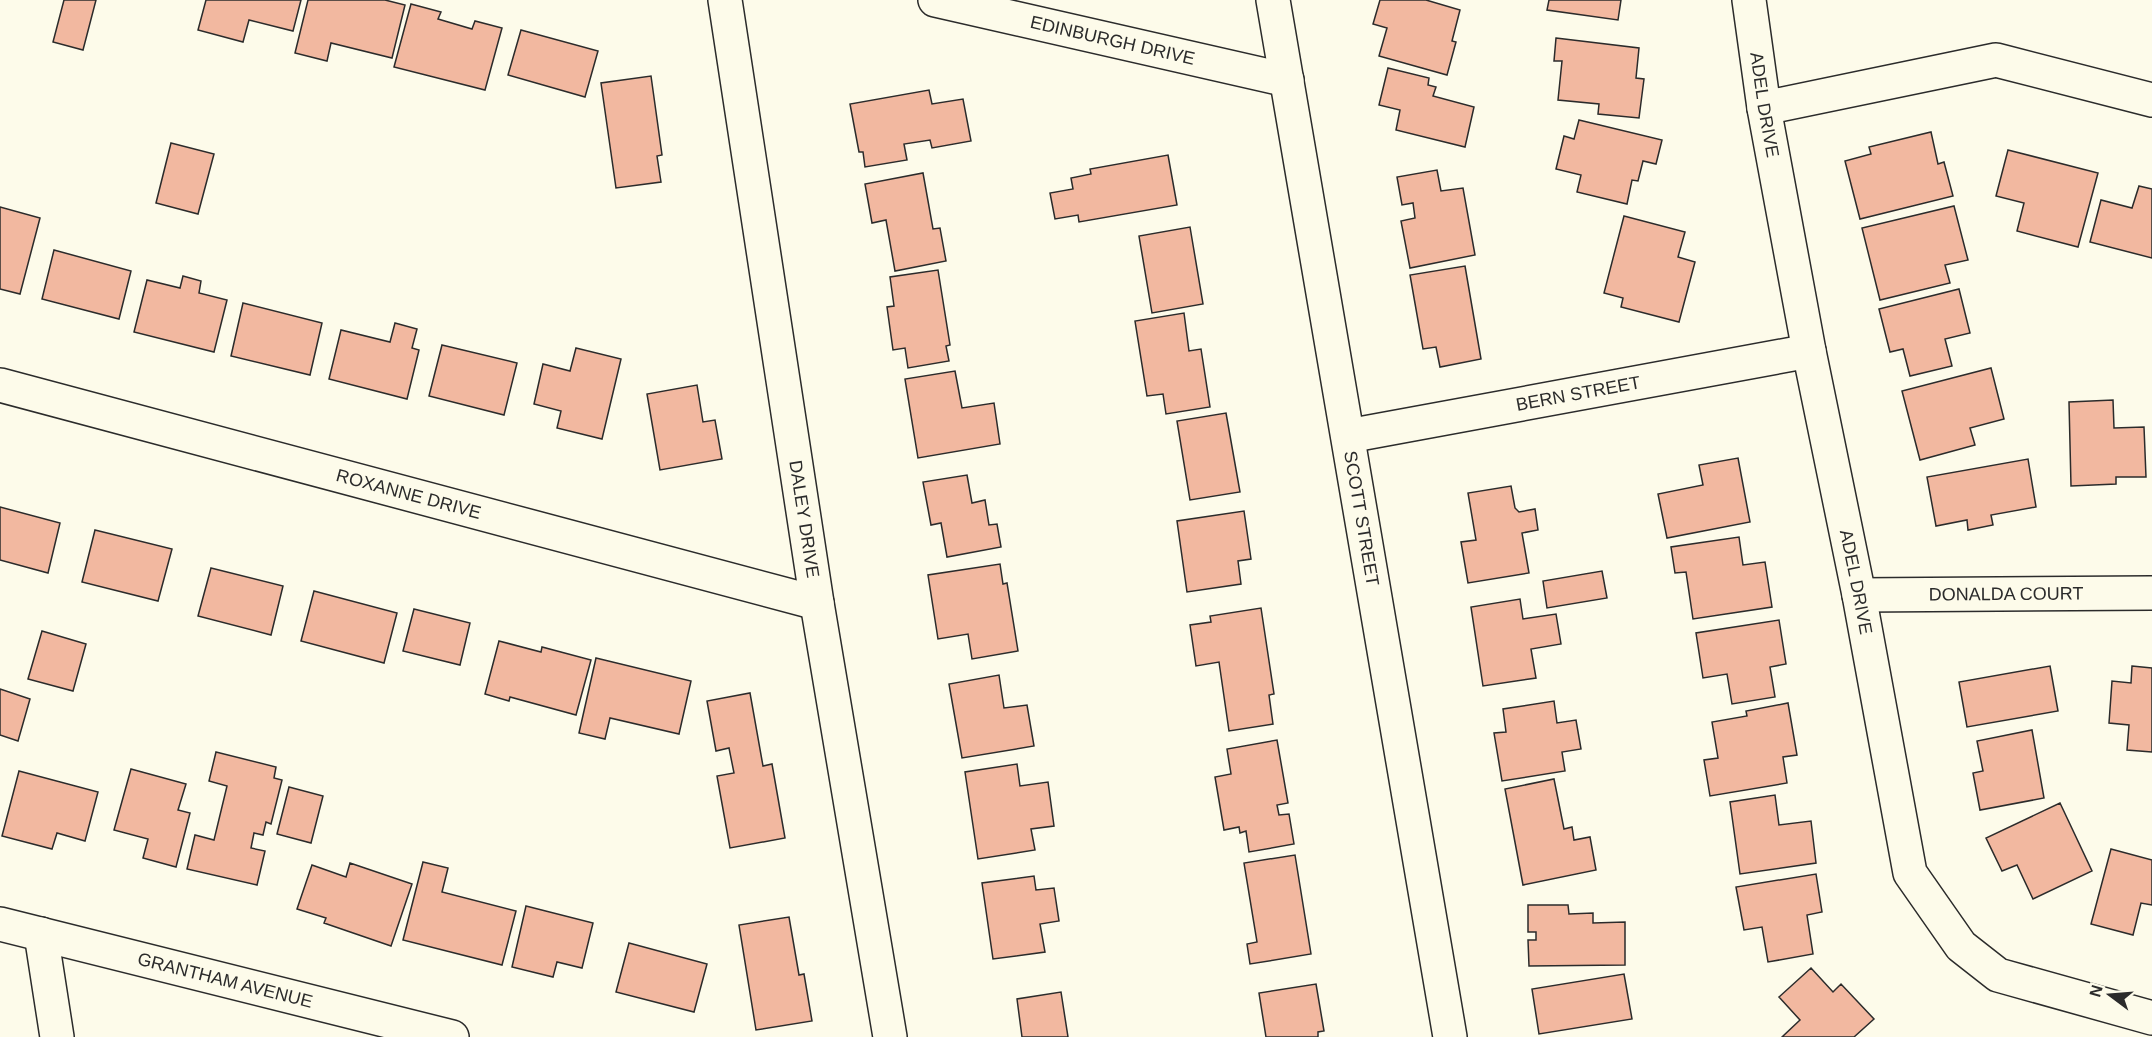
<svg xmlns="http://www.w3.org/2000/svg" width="2152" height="1037" viewBox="0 0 2152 1037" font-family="Helvetica,sans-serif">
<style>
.building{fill:#f2b8a0;stroke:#2b2b2b;stroke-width:1.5}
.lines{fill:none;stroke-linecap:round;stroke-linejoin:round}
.street-casing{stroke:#2b2b2b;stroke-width:36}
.secondary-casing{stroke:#2b2b2b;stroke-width:36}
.street{stroke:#fdfbea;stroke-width:33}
.secondary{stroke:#fdfbea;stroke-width:33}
.labels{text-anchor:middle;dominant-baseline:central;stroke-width:4.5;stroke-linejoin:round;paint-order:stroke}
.street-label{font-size:18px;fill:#2b2b2b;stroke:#fdfbea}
</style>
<rect width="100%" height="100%" fill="#fdfbea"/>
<path class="building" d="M64,0H96L83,50L53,42Z
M206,0H301L293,31L249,20L243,42L198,30Z
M308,0H385L405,5L392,58L331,43L327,61L295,53Z
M1380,0H1426L1460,10L1452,41L1456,42L1447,75L1379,56L1387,28L1373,24Z
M1549,0H1621L1618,20L1547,10Z
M411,4L441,12L438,19L472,29L475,21L502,28L485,90L394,67Z
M521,30L598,51L585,97L508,75Z
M1556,38L1639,48L1636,78L1644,79L1639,118L1598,114L1599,104L1558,100L1562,61H1554Z
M1388,68L1429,78L1428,85L1436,87L1433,96L1474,107L1465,147L1396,130L1400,110L1379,105Z
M651,76L662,155L657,156L661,182L616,188L601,83Z
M929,90L932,104L963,99L971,141L932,148L930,140L904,144L907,160L865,167L863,152H859L850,104Z
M1579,120L1662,140L1656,164L1643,161L1638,181L1632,180L1627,204L1577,192L1581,175L1556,169L1564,136L1574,139Z
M1931,132L1938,164L1944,162L1953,196L1860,219L1845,161L1871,154L1869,147Z
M171,143L214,154L198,214L156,203Z
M2008,150L2098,173L2078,247L2017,231L2024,203L1996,196Z
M1168,155L1177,205L1079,222L1078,215L1055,219L1050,193L1073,189L1071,178L1091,174L1090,169Z
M1437,170L1441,191L1463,188L1475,255L1410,268L1401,221L1415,218L1413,203L1402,205L1397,177Z
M923,173L933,229L940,228L946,261L895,271L886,220L872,223L865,184Z
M2139,186L2152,189V258L2090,242L2101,200L2132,208Z
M1954,206L1968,260L1945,265L1950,283L1880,300L1862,228Z
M0,207L40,218L20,294L0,289Z
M1624,216L1685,232L1678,257L1695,262L1679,322L1621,307L1623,298L1604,293Z
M1190,227L1203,304L1152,313L1139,236Z
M54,250L131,271L119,319L42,299Z
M1465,266L1481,359L1440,367L1436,347L1423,349L1410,275Z
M938,270L950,345L946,346L949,361L908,368L905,348L893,350L887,307L894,306L890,277Z
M183,276L201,281L199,293L227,300L214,352L134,332L147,280L180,288Z
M1959,289L1970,333L1945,339L1952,366L1910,376L1903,349L1890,352L1879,309Z
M243,303L322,323L310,375L231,356Z
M1184,313L1189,351L1201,349L1210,407L1166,414L1163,394L1147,396L1135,321Z
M395,323L417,329L412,348L419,350L407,399L329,379L341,330L390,342Z
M442,345L517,363L504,415L429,396Z
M576,348L621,359L602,439L557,428L561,411L534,404L543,364L570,371Z
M1991,368L2004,419L1970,428L1975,445L1920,460L1902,391Z
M955,371L962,408L994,403L1000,444L918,458L905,379Z
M697,385L703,422L715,420L722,459L660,470L647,394Z
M2113,400L2114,428L2144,427L2146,477H2116V484L2071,486L2069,402Z
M1226,413L1240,492L1190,500L1177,421Z
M1738,458L1750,522L1667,538L1658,494L1703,485L1699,465Z
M2028,459L2036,507L1991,515L1993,525L1968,530L1967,520L1936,526L1927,477Z
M967,475L972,503L985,500L989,525L997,524L1001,547L947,557L941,523L931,525L923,482Z
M1511,486L1515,508L1519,512L1535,509L1538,530L1522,533L1529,573L1468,583L1461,542L1476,540L1468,493Z
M0,507L60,523L48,573L0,560Z
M1244,511L1251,559L1238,561L1241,584L1187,592L1177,521Z
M95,530L172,549L158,601L82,582Z
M1739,537L1743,565L1765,562L1772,607L1693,619L1686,572L1675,573L1671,547Z
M1000,564L1003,584L1007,583L1018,651L972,659L968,634L938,639L928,575Z
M211,568L283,586L271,635L198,616Z
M1602,571L1607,598L1547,608L1543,581Z
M314,591L397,613L384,663L301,641Z
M1520,599L1523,619L1556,614L1561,644L1531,649L1536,678L1483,686L1471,607Z
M1261,608L1274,694L1269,695L1273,724L1229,731L1219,662L1196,666L1190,625L1211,622L1210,616Z
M414,609L470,623L460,665L403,651Z
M1779,620L1786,664L1770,667L1775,697L1732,704L1727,674L1703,678L1696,633Z
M42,631L86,644L73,691L28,679Z
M499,641L541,652L542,647L591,660L576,715L510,697L509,701L485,694Z
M596,658L691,681L679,734L610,718L605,739L579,733Z
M2050,666L2058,711L1967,727L1959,682Z
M2132,666L2152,668V752L2127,750L2129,725L2109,723L2112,681L2131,683Z
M999,675L1004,708L1027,705L1034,746L962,758L949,684Z
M0,689L30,699L18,741L0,735Z
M750,693L763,766L772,764L785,838L730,848L717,776L734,773L729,748L716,751L707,701Z
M1554,701L1557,723L1576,720L1581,749L1562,752L1565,771L1502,781L1494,733L1506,732L1503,709Z
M1788,703L1797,755L1783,757L1787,783L1710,796L1704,760L1718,758L1712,722L1747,716L1746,711Z
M2032,730L2044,798L1980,810L1973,773L1983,771L1977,741Z
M1277,740L1288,803L1277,805L1279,815L1289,814L1294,844L1249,852L1246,831L1240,833L1239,827L1224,830L1215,777L1231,774L1227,749Z
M216,752L276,767L274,778L282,780L271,824L266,822L263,835L254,833L251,848L265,851L257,885L187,869L195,835L214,840L227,786L209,781Z
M1017,764L1020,786L1048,782L1054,826L1031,829L1035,850L978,859L965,772Z
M131,769L186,784L178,810L190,813L176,867L143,858L148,839L114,830Z
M19,771L98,792L85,841L57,833L52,849L2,836Z
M1554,779L1564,829L1572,827L1574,840L1590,837L1596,870L1523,885L1505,789Z
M289,787L323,796L311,843L277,834Z
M1775,795L1779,825L1811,821L1816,863L1740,874L1730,802Z
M2060,803L2092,871L2033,899L2017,865L2002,871L1986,838Z
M2111,849L2152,860V905L2141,903L2133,935L2091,924Z
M1295,855L1311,954L1250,964L1247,944L1257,942L1244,863Z
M423,862L448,868L442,892L516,911L502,965L403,940Z
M350,863L412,884L391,946L324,923L326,918L297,909L312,865L346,877Z
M1816,874L1822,912L1807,915L1813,954L1768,962L1762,927L1744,930L1736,887Z
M1034,876L1036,890L1054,888L1059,921L1040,924L1045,952L993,959L982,883Z
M1528,905H1568L1569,914L1593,913V923L1625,922V965L1529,966L1528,940H1536V932H1528Z
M526,906L593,923L582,968L557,962L553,977L512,967Z
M789,917L799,975L804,974L812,1021L756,1030L739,925Z
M629,943L707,964L694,1012L616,992Z
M1811,968L1833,992L1841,984L1874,1019L1854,1037H1782L1800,1020L1779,997Z
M1624,974L1632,1019L1539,1034L1532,989Z
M1316,984L1324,1031L1318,1032V1037H1266L1259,993Z
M1061,992L1068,1037H1022L1017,999Z"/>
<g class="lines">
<g class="street-casing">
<g id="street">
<path id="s1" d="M725,0L817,603L890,1037"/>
<path id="s2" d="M935,0L1287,80"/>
<path id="s3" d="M1749,0L1764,108L1809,351L1859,595L1910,873L1961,946L1998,975L2152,1018"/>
<path d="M1764,108L1996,60L2152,100"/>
<path id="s4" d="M0,385L817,603"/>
<path id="s5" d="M1348,436L1809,351"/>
<path id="s6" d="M1859,595L2152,593"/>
<path d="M41,934L57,1037"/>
</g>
</g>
<g class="secondary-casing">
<g id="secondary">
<path id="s7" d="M1273,0L1450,1037"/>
<path id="s8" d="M0,924L452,1037"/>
</g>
</g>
<use href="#street" class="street"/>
<use href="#secondary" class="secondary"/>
</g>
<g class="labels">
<g class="street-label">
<text stroke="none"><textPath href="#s2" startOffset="182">EDINBURGH DRIVE</textPath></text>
<text stroke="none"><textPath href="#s3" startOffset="106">ADEL DRIVE</textPath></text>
<text stroke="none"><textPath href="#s5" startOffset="234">BERN STREET</textPath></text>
<text stroke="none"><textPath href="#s4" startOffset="423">ROXANNE DRIVE</textPath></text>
<text stroke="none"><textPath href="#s1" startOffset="525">DALEY DRIVE</textPath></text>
<text stroke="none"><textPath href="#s7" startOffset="526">SCOTT STREET</textPath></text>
<text stroke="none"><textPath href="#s3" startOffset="592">ADEL DRIVE</textPath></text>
<text stroke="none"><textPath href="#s6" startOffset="147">DONALDA COURT</textPath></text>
<text stroke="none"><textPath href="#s8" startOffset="232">GRANTHAM AVENUE</textPath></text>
</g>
</g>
<g transform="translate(2110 995) rotate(286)" stroke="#fdfbea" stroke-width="4.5" paint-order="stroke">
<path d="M0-4.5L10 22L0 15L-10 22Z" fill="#2b2b2b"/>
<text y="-9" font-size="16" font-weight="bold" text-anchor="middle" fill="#2b2b2b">N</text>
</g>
</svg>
